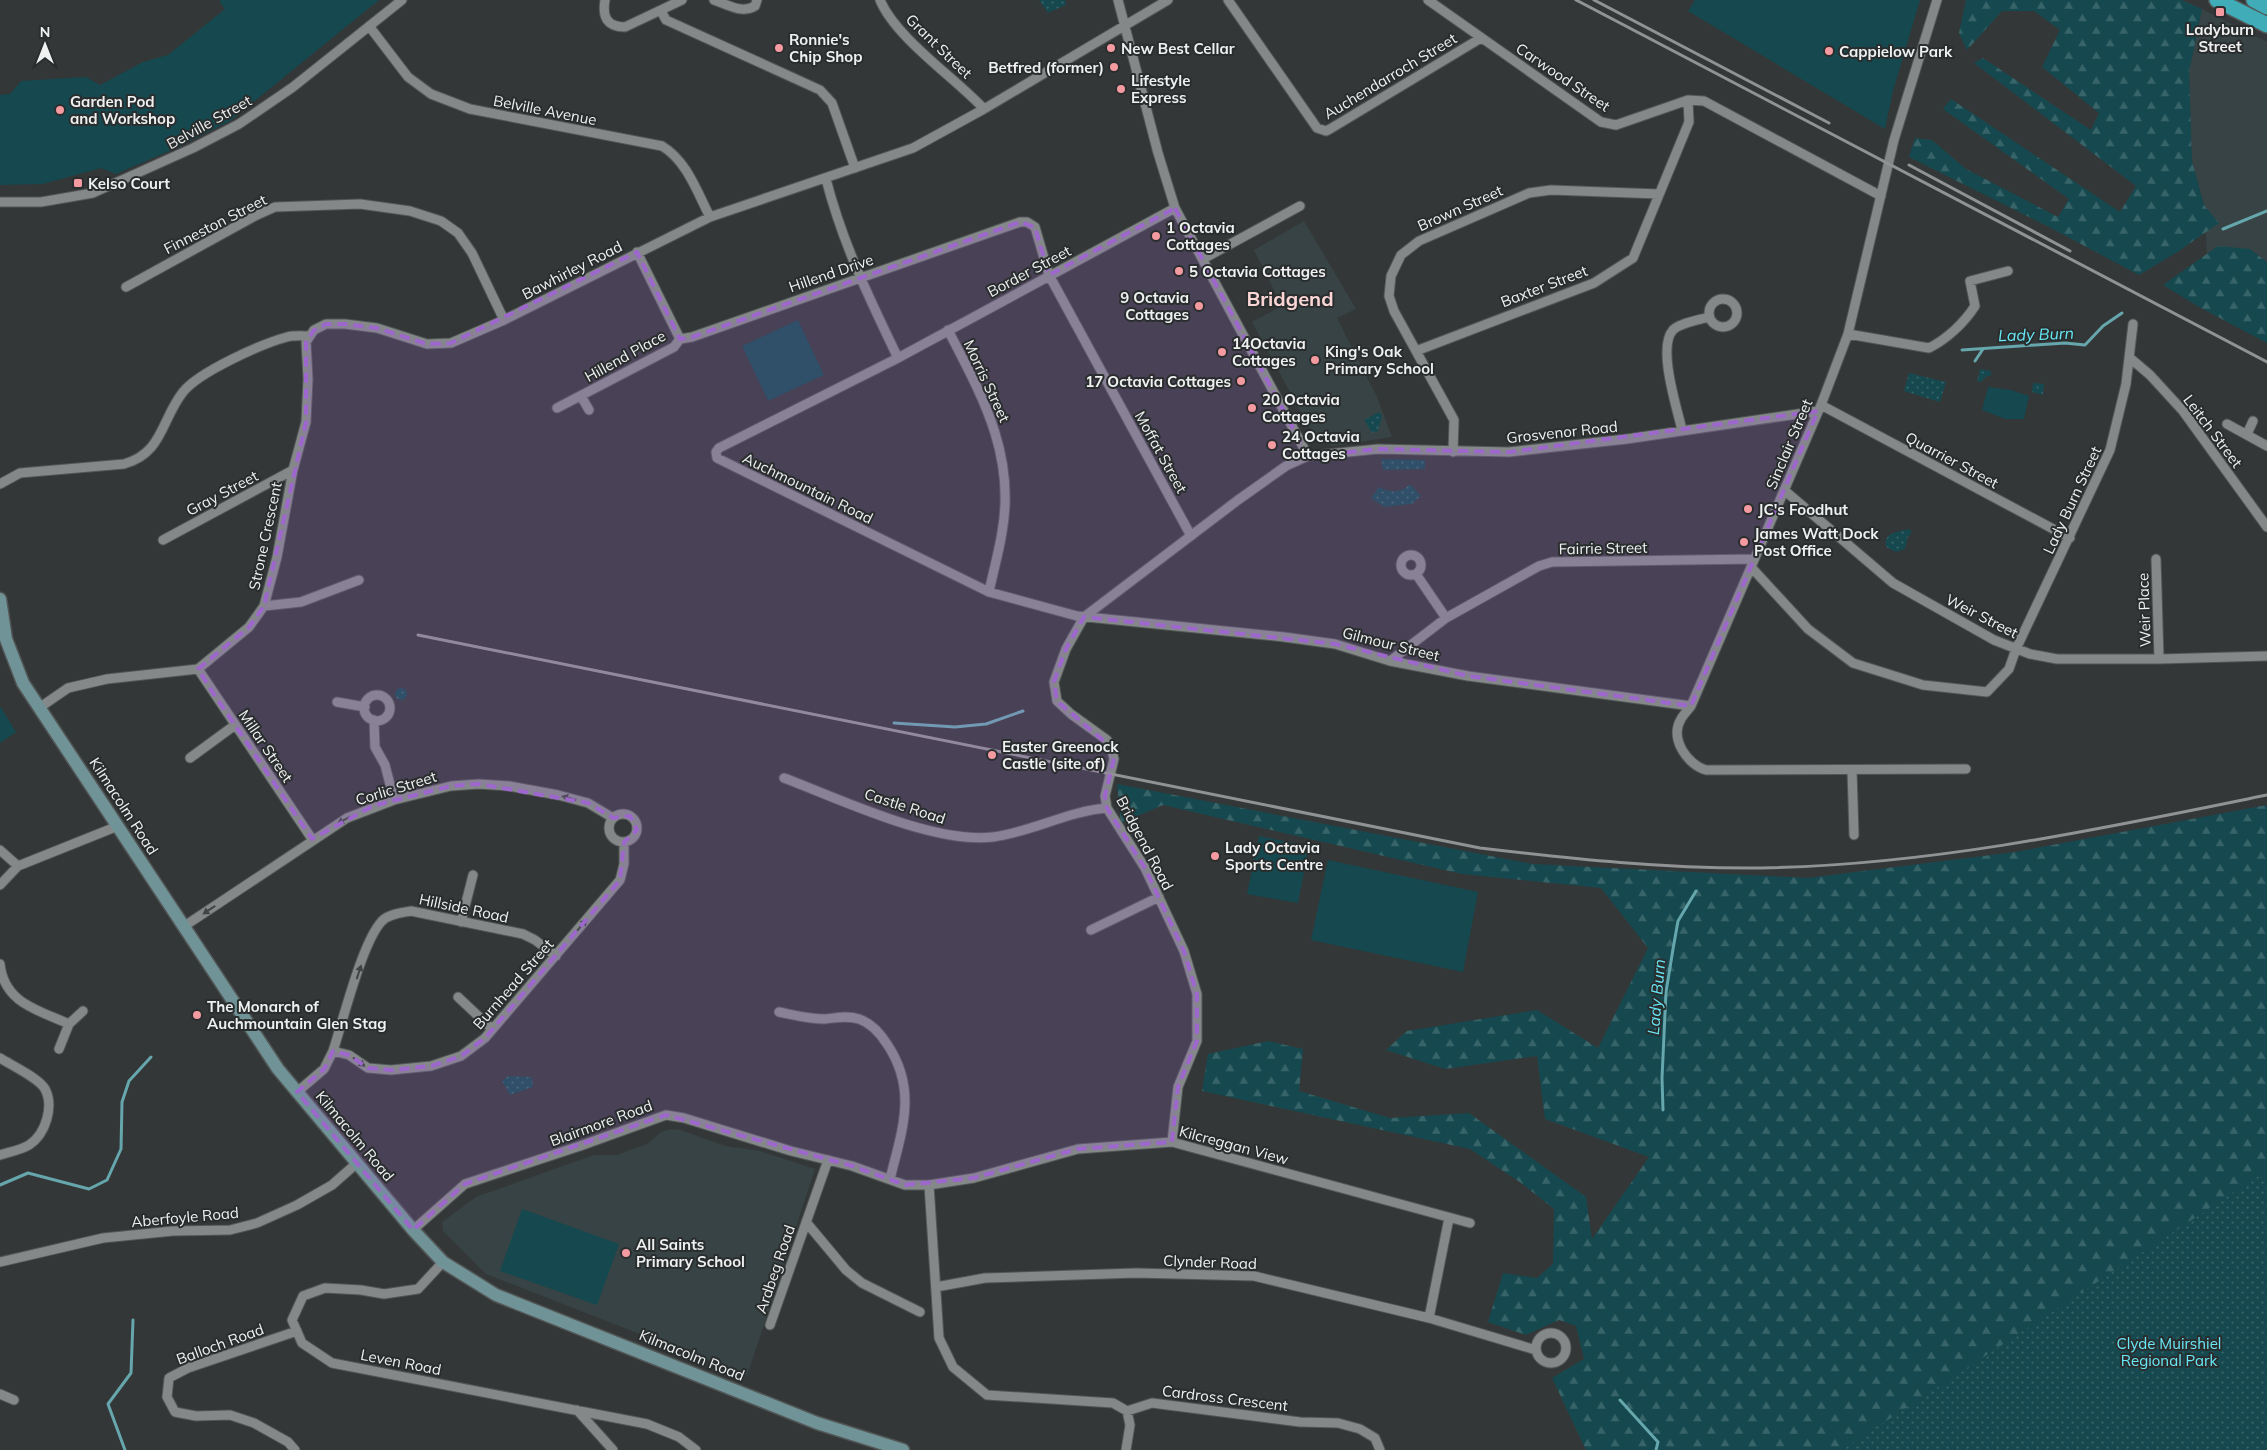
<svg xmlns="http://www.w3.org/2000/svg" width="2267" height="1450" viewBox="0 0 2267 1450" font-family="Mulish,sans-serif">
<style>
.built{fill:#374344}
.forest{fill:url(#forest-firs)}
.park{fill:url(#park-dots)}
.garden{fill:#15494f}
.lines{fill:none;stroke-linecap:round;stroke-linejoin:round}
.stream{stroke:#66a6ad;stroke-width:3}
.street-casing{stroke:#525656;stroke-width:11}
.secondary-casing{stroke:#525656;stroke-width:15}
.highway-casing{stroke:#525656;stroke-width:18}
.street{stroke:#848888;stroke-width:9}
.secondary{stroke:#6f9396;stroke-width:12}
.highway{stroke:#3facb8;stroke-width:15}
.rail{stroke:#909293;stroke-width:3}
.oneway{fill:#404444}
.marked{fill:#9e67ce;fill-opacity:0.2;stroke:#9e67ce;stroke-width:4;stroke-dasharray:10 6;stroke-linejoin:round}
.poi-dot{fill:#f49aa1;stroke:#2a2d2e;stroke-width:2}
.labels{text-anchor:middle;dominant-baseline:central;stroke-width:4;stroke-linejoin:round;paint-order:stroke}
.poi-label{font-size:15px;font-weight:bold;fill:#eff1f1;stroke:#2a2d2e;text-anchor:start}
.street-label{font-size:15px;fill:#eff1f1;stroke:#2a2d2e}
.park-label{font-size:15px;fill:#68e8f6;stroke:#2a2d2e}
.water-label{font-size:16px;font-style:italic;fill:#67e7f5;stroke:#2a2d2e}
.district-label{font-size:20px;font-weight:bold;fill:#fad6d7;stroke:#2a2d2e}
</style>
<defs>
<pattern id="forest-firs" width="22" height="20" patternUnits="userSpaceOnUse" patternTransform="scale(1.25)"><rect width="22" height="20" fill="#15494f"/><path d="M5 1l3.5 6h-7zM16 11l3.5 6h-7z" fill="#376469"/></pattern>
<pattern id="park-dots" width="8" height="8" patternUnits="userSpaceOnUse" patternTransform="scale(1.25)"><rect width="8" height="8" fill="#15494f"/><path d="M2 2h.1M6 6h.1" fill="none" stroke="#376469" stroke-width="1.8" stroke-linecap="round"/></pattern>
</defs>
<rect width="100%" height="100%" fill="#343738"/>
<path class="built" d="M2202,9L2267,42V262L2250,249L2207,254L2204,205L2192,161L2189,72Z
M1304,221L1356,309L1337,318L1377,397L1392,437L1333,446L1315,438L1252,322L1282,306L1254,250Z
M670,1129L681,1130L725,1146L760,1151L815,1169L747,1376L486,1274L443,1231L442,1222L476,1197L594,1155H617L647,1144L661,1132Z"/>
<path class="forest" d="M1966,0H2182L2202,9L2189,72L2192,161L2204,205L2219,223L2176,253L2139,275L2049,227L1909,157L1915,138L1932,140L1966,169L2058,217L2069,199L1943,109L1951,99L2120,212L2136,186L1974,63L1983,58L2091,130L2099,113L2042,67L2060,30L2034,11H2002L1967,50L1959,33Z
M2218,246L2250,249L2267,262V343L2199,307L2163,285Z
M1117,784L1533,864L1807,878L2015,852L2267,805V1306L2042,1450H1586L1552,1378L1584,1359L1576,1326L1559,1320L1526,1335L1488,1322L1503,1273L1537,1278L1553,1264L1554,1209L1521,1183L1470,1149L1202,1091L1208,1054L1268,1041L1303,1049L1299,1091L1390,1118L1469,1113L1586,1197L1592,1239L1649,1157L1545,1119L1537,1056L1445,1069L1386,1050L1407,1031L1537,1010L1598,1048L1648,948L1601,888L1462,874L1163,805L1121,823Z"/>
<path class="park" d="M1039,0H1065L1066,5L1048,13Z
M1980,369L1991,371V376H1987L1981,382L1977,381Z
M1909,373L1946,382L1940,402L1904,391Z
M2033,383L2044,384L2043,395L2032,392Z
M1379,412L1382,416L1378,431L1372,433L1364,420Z
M1381,459L1425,460V469L1383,470Z
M1410,484L1421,496L1412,504L1384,507L1371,498L1379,487C1390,493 1401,493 1410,484Z
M1909,529L1911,531V534L1908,536L1905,549L1896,552L1886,547C1883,532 1898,532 1909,529Z
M395 694a6 6 0 1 1 12 0a6 6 0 1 1-12 0Z
M508,1076L532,1077L533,1087L510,1095L502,1081Z
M2257,1177L2267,1178V1450H1842Z"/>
<path class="garden" d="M222,0H379L230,121L176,148L116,174L101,168L43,184L0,185V95L10,94L21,81L86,77L100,85L143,62L168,55L225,9L219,1Z
M1695,0H1920L1893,91L1885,129L1688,11Z
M798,320L824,375L768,401L742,346Z
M1988,387L2011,390L2029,396L2024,419H2005L1982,410Z
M0,706L16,732L0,743Z
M1259,836L1309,846L1298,903L1247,894Z
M1328,860L1478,892L1463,972L1311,940Z
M522,1209L619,1244L597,1305L500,1271Z"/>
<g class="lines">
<path class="stream" d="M2223,229L2267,211
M1962,350L2065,343L2085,345L2103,326L2122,313
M1975,361L1983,349
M894,723L955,727L986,724L1023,711
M1663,1110L1662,1078L1666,992L1673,949L1678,921L1696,891
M0,1185L28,1173L89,1189L107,1180L121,1149L122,1102L129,1081L151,1057
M1620,1400L1658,1442L1656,1450
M125,1450L108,1404L131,1373L133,1320"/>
<g class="street-casing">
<path id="street" d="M605,0C602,17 607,27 625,27L682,0
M714,0C728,5 742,14 755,6L757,0
M880,0C896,38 954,77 984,109
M1118,0L1158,153L1175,208L1308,456
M1228,0L1317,128L1326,131L1330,129L1481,38
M1428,0L1601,122L1616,125L1688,100L1704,101L1881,196
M1937,0L1894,140L1848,334L1821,405L1691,706C1688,710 1683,715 1681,719C1669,739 1688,765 1706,770L1966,769
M661,11L666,20L820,90L832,103L855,168
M369,26L408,77L431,94L470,109L662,146C687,161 697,192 710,217
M826,179C842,242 870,300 898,358
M0,202H41L93,193L193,148L239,124L293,87L402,0
M1175,208L898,358L719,448L716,452L717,458L989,592L1077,616L1284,637L1335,644L1390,661L1468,676L1691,706
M637,252L680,339
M1203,259L1300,206
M126,287L255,216L275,207L360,204L410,211L441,221L458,233L472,253L504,320
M1709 313a14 14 0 1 1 28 0a14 14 0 1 1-28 0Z
M948,330C982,396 1016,455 1002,532C999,552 993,572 989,592
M1848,334L1929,348C1947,339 1964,323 1975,306L1970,281L2008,271
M680,339L692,337L1020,222H1027L1035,227L1049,275L1191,536
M1416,351L1594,283L1633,258L1689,122L1688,100
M2130,358L2150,375L2183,411L2267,527
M581,396L589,410
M1821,405L2070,538
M557,408L674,347L680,339
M2227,424L2267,446
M1682,430C1677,408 1657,347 1673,330C1680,323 1699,320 1709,317
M2247,434L2253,421
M1453,452L1454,420L1394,311L1389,296L1391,276L1401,255L1419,241L1529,193L1551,190L1659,194
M0,484L20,473L124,464C163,453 161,420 183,392C199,372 261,344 287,337C294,335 303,336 310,336L314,330L326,324H345L377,328L427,344L451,343L504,320L710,217L913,148L984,109L1168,0
M1784,490L1893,583L1994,640L2030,654L2057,659H2159L2267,656
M163,540L293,470
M1401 565a10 10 0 1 1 20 0a10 10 0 1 1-20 0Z
M2156,559L2159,659
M1751,567L1808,629L1853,663L1923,685L1987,692L2009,669L2016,649L2110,450L2126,384L2133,324
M1416,574L1446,618
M264,606L301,602L359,580
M1390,661L1446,618L1539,566L1552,562L1754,559
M198,669L312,839
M364 708a13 13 0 1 1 26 0a13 13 0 1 1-26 0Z
M337,702L365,707
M39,708L68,688L107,679L198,669L249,627L264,606L277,557L293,470L306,422L308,379L306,342L310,336
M374,720L375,747L385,765L394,800
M190,758L235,725
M1852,770L1854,835
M784,778C840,799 933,844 993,837C1032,832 1068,811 1107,808
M609 828a14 14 0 1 1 28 0a14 14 0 1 1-28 0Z
M0,850L18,866
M0,885L18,866L118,826
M461,922L473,875
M183,927L347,818L394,800L451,786L479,784L509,786L558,795L588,803L613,818
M1091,930L1159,897
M0,964C4,1003 38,1010 69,1024
M458,997L492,1029
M779,1012C794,1015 809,1019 825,1019C836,1018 847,1015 859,1019C871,1023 880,1033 887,1044C918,1090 902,1130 890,1179
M59,1049L69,1024L83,1011
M333,1051C343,1021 362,942 382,921C389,914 401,913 411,911L523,934L535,940L556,956
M0,1058C11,1065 39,1078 45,1089C54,1106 46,1134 29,1145C21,1150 9,1152 0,1155
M297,1092L324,1069L333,1051L349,1055L368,1068L391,1070L431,1066L461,1056L485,1038L620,880L624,864V842
M1172,1142L1178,1087L1197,1041V994L1184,951L1145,868L1107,808L1105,796L1114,759L1111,747L1107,740L1071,714L1057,701L1054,682L1066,649L1084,617L1238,500L1286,466L1308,456L1378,449L1509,452L1627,439L1818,411
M929,1185L939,1338L953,1367L987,1395L1113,1403L1127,1411L1152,1403L1300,1422L1338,1423L1360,1429L1375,1438L1380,1450
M806,1222L846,1270L862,1283L920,1312
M413,1230L465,1184L580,1146L666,1115L684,1118L791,1151L852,1166L905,1185H929L974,1178L1078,1149L1172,1142L1470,1223
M0,1262L103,1238L173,1231L230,1230L257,1223L297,1205L332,1185L357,1163
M443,1262L418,1289L384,1294L361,1290L325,1288L303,1296L292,1320L302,1343L332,1363L647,1424L679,1437L696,1450
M936,1287L985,1278L1136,1273L1254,1276L1429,1318L1536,1350
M1429,1318L1449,1218
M770,1325L828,1160
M1536 1348a15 15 0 1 1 30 0a15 15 0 1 1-30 0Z
M0,1394L14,1400
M577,1410L613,1450
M295,1450L288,1442L254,1423L230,1415L196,1416L175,1412L167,1397L169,1378L188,1368L297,1331
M1126,1450L1130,1425L1127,1411"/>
</g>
<g class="secondary-casing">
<path id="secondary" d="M0,599L6,639L23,683L278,1069L413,1230L443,1262L496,1295L817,1423L903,1450"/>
</g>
<g class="highway-casing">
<path id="highway" d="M2217,0L2267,25
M2254,0L2267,7"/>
</g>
<use href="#street" class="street"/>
<use href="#secondary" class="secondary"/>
<use href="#highway" class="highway"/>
<path class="rail" d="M1576,0L2267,362
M1594,0L1829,123
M1909,165L2070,251
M418,635L1480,848C1573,859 1667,869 1762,868C1933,865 2100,829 2267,795"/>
</g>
<defs><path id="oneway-solid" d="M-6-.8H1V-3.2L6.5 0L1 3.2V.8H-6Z" transform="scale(1.25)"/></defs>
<g class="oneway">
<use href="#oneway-solid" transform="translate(569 798) rotate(-165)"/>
<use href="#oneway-solid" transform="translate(344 820) rotate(151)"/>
<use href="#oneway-solid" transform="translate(209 910) rotate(146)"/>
<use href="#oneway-solid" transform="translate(582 925) rotate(-50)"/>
<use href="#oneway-solid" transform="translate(359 972) rotate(-72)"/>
<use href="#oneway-solid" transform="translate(359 1062) rotate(36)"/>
</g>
<path class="marked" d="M1175,208L1308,456L1378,449L1509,452L1818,411L1691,706L1468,676L1335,644L1084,617L1066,649L1054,682L1057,701L1111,747L1114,759L1105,796L1107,808L1145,868L1184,951L1197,994V1041L1178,1087L1172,1142L1078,1149L974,1178L905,1185L852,1166L666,1115L465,1184L413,1230L297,1092L324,1069L333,1051L349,1055L368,1068L391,1070L431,1066L461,1056L485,1038L620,880L624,842L637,830L630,816L613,818L588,803L479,784L451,786L373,806L312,839L213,693L198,669L249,627L264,606L306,422V342L314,330L326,324H345L377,328L427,344L451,343L637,252L680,339L692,337L1020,222L1035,227L1049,275Z"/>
<g class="poi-dot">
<rect x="2215" y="7" width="10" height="10" rx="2.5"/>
<circle cx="779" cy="48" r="5"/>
<circle cx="1111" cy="48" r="5"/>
<circle cx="1829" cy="51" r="5"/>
<circle cx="1114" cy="67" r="5"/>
<circle cx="1121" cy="89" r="5"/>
<circle cx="60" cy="110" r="5"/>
<rect x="73" y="178" width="10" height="10" rx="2.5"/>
<circle cx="1156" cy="236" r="5"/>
<circle cx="1179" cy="271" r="5"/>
<circle cx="1199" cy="306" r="5"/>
<circle cx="1222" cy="352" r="5"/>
<circle cx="1315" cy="360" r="5"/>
<circle cx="1241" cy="381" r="5"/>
<circle cx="1252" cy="408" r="5"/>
<circle cx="1272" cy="445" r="5"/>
<circle cx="1748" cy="509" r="5"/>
<circle cx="1744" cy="542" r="5"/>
<circle cx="992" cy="755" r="5"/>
<circle cx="1215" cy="856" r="5"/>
<circle cx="197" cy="1015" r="5"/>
<circle cx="626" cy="1253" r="5"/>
</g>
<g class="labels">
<g class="poi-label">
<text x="2220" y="29" text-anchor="middle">Ladyburn<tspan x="2220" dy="17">Street</tspan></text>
<text x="789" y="39">Ronnie's<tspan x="789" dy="17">Chip Shop</tspan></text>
<text x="1121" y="48">New Best Cellar</text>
<text x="1839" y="51">Cappielow Park</text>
<text x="1104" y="67" text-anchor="end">Betfred (former)</text>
<text x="1131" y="80">Lifestyle<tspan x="1131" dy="17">Express</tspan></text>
<text x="70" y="101">Garden Pod<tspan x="70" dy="17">and Workshop</tspan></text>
<text x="88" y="183">Kelso Court</text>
<text x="1166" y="227">1 Octavia<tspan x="1166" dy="17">Cottages</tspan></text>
<text x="1189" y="271">5 Octavia Cottages</text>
<text x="1189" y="297" text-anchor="end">9 Octavia<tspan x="1189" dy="17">Cottages</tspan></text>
<text x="1232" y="343">14Octavia<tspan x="1232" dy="17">Cottages</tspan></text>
<text x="1325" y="351">King's Oak<tspan x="1325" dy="17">Primary School</tspan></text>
<text x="1231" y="381" text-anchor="end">17 Octavia Cottages</text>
<text x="1262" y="399">20 Octavia<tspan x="1262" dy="17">Cottages</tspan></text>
<text x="1282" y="436">24 Octavia<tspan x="1282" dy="17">Cottages</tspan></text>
<text x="1758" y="509">JC's Foodhut</text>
<text x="1754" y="533">James Watt Dock<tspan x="1754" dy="17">Post Office</tspan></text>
<text x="1002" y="746">Easter Greenock<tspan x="1002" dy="17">Castle (site of)</tspan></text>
<text x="1225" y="847">Lady Octavia<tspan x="1225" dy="17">Sports Centre</tspan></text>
<text x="207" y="1006">The Monarch of<tspan x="207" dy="17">Auchmountain Glen Stag</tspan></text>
<text x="636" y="1244">All Saints<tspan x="636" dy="17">Primary School</tspan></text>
</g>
<g class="street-label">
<text transform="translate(939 46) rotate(44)">Grant Street</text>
<text transform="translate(1390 76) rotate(-31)">Auchendarroch Street</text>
<text transform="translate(1563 77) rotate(34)">Carwood Street</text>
<text transform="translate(545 110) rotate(11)">Belville Avenue</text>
<text transform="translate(209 122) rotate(-29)">Belville Street</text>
<text transform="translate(1460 208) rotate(-24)">Brown Street</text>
<text transform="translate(215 224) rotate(-27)">Finneston Street</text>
<text transform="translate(572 270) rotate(-27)">Bawhirley Road</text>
<text transform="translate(1029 271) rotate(-28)">Border Street</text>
<text transform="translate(831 273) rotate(-19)">Hillend Drive</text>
<text transform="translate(1544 286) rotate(-21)">Baxter Street</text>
<text transform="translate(625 356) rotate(-29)">Hillend Place</text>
<text transform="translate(987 381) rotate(65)">Morris Street</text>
<text transform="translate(2213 431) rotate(53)">Leitch Street</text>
<text transform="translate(1562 432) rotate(-6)">Grosvenor Road</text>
<text transform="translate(1789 444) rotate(-67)">Sinclair Street</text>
<text transform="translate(1161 452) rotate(61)">Moffat Street</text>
<text transform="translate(1952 460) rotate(28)">Quarrier Street</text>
<text transform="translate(808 488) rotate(26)">Auchmountain Road</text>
<text transform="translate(222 493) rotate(-28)">Gray Street</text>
<text transform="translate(2072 500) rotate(-65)">Lady Burn Street</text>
<text transform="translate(265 536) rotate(-78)">Strone Crescent</text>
<text transform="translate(1603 548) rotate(-1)">Fairrie Street</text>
<text transform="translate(2144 610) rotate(-92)">Weir Place</text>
<text transform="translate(1982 616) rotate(27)">Weir Street</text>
<text transform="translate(1391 644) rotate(14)">Gilmour Street</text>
<text transform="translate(266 746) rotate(56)">Millar Street</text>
<text transform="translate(396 788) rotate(-17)">Corlic Street</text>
<text transform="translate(124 806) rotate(57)">Kilmacolm Road</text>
<text transform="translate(905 806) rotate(18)">Castle Road</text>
<text transform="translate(1145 843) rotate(62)">Bridgend Road</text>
<text transform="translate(464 908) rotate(12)">Hillside Road</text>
<text transform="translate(513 984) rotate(-49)">Burnhead Street</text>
<text transform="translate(601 1123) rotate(-20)">Blairmore Road</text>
<text transform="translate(355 1136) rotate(50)">Kilmacolm Road</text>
<text transform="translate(1234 1145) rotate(15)">Kilcreggan View</text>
<text transform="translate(185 1217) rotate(-5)">Aberfoyle Road</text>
<text transform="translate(1210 1262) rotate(2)">Clynder Road</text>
<text transform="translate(775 1269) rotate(-71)">Ardbeg Road</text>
<text transform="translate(220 1344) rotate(-20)">Balloch Road</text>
<text transform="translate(692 1355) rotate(22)">Kilmacolm Road</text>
<text transform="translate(401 1362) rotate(11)">Leven Road</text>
<text transform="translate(1225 1398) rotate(7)">Cardross Crescent</text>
</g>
<g class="park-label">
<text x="2169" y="1343">Clyde Muirshiel<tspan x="2169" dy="17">Regional Park</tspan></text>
</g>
<g class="water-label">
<text transform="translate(2036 334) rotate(-2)">Lady Burn</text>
<text transform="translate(1656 997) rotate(-85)">Lady Burn</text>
</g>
<g class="district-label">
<text x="1290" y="298">Bridgend</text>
</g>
</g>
<g transform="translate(45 45)" stroke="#2a2d2e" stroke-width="4" paint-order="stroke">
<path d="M0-4L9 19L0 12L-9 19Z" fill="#eff1f1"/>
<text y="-8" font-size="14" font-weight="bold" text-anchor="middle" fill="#eff1f1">N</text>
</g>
</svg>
